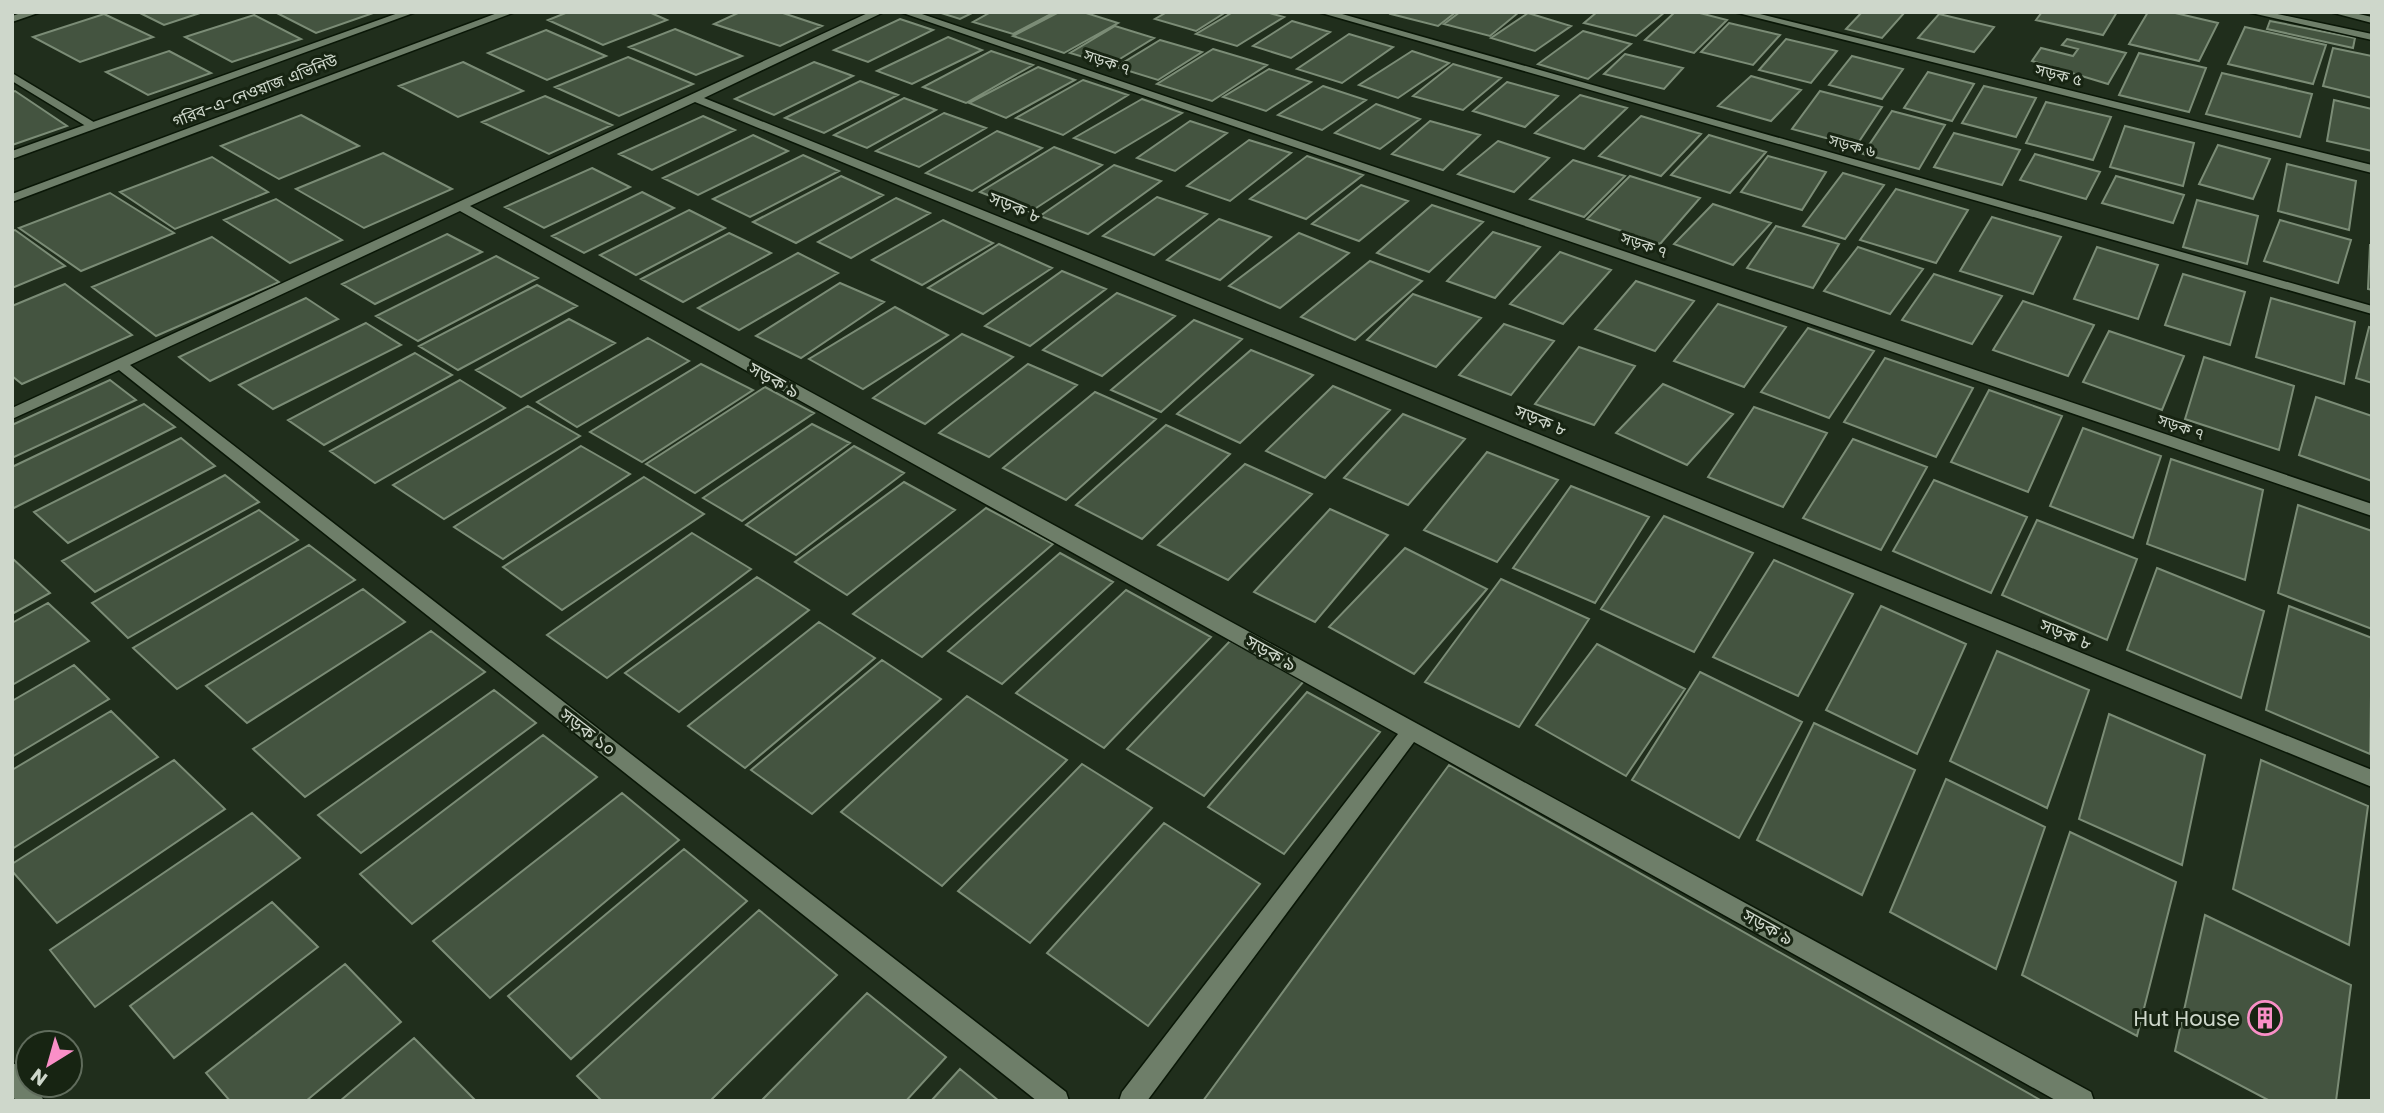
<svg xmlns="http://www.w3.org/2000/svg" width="2384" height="1113" viewBox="0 0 2384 1113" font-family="Poppins,'Noto Sans Bengali',sans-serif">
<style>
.building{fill:#445440;stroke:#7b8c76;stroke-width:2}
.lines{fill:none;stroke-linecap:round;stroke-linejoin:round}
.street-casing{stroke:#091606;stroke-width:3}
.secondary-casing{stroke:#091606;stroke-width:3}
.street{fill:#6e7e69;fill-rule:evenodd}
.secondary{fill:#6e7e69;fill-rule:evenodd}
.labels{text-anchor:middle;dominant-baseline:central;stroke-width:6;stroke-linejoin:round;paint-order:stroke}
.far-street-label{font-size:16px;fill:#ced7cb;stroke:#172412}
.street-label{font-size:18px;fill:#ced7cb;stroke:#172412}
.near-poi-label{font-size:21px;fill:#ced7cb;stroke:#172412;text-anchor:end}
</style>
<rect width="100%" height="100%" fill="#202e1c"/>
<path class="building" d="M138,12H203L164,25Z
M275,12H376L316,33Z
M568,12H649L667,20L603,45L548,20Z
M740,12H780L822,26L780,46L714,24Z
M938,12H974L960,19Z
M991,12H1055L1013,34L973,22Z
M1059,12H1083L1118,23L1064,53L1013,36Z
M1167,12H1226L1196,31L1155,19Z
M1233,12H1266L1284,17L1237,46L1196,34Z
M1394,12H1456L1438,26L1391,14Z
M1460,12H1515L1518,13L1490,36L1444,24Z
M1597,12H1665L1636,36L1584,23Z
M1675,12H1696L1727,20L1694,53L1645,40Z
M1862,12H1905L1882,38L1846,29Z
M2042,12H2117L2103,35L2036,20Z
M2148,12H2171L2218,23L2199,61L2129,44Z
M1528,13L1571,26L1535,51L1491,38Z
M104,14L153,37L80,62L33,37Z
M1939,14L1994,27L1974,52L1918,38Z
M254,15L301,39L232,62L185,37Z
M900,19L933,30L868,62L834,50Z
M1292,21L1330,32L1291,58L1253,46Z
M2270,21L2355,38L2353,48L2267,29Z
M1729,23L1780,35L1753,65L1701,52Z
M1115,26L1154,38L1110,65L1070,53Z
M2245,27L2326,45L2313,84L2228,64Z
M675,29L742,56L696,75L629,47Z
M546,30L606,56L547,80L488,53Z
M1583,31L1631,44L1588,79L1538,64Z
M1349,34L1393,47L1342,83L1297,69Z
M948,37L982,50L912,84L877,71Z
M1786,39L1837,51L1811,83L1759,70Z
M2067,39L2126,53L2108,84L2032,61L2041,48L2073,56L2078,49L2062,45Z
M1160,40L1202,52L1158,80L1116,67Z
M2333,48L2372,56V98L2323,86Z
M1213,49L1267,65L1212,101L1157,84Z
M169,51L211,73L148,95L106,72Z
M991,51L1033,65L966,103L923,87Z
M1412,51L1449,63L1398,98L1359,85Z
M2139,53L2206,68L2189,112L2119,95Z
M1625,54L1683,68L1664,89L1604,74Z
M1852,56L1903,69L1882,99L1829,85Z
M628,57L693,84L619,116L555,87Z
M463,62L523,91L458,117L399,86Z
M814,62L853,76L774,115L735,99Z
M1453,64L1501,78L1463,110L1413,96Z
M1038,67L1075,80L1006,118L969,103Z
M1269,69L1311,82L1266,111L1223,97Z
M1928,72L1974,84L1952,121L1904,108Z
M2222,73L2312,94L2300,137L2206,114Z
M1751,76L1801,90L1771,121L1718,106Z
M1083,80L1128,95L1063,135L1016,118Z
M860,81L898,95L824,133L785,118Z
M1507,82L1558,96L1525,127L1473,111Z
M1323,86L1366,100L1322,130L1278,115Z
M1984,86L2036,98L2016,137L1962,123Z
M15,91L67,126L12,145V92Z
M1820,91L1882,107L1856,146L1792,129Z
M1580,95L1627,108L1584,149L1535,133Z
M545,96L612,125L549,154L482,122Z
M904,98L936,110L867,148L834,135Z
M1142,99L1182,113L1115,153L1074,138Z
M2334,100L2372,109V151L2327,141Z
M2046,102L2111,117L2093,160L2026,143Z
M1376,104L1420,119L1380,149L1335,133Z
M1892,111L1945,125L1919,169L1863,154Z
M944,113L986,128L919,167L876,151Z
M301,115L359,146L279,179L221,146Z
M703,116L735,130L652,170L619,154Z
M1641,116L1701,134L1661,176L1599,156Z
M1190,121L1227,133L1175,171L1137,158Z
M1430,121L1480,135L1443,170L1392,154Z
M2125,126L2194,143L2183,186L2110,167Z
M997,131L1042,148L972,191L926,173Z
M1954,133L2020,150L2002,185L1934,167Z
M753,135L788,151L698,195L663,178Z
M1709,135L1766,152L1730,193L1671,175Z
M1249,140L1291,153L1230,201L1187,186Z
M1498,141L1549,158L1514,192L1458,174Z
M2218,145L2270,159L2253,199L2199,184Z
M1054,147L1102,165L1030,212L980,192Z
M383,153L452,189L364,228L296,189Z
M2035,154L2100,172L2086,199L2020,180Z
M803,155L839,171L750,217L713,199Z
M1307,156L1363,175L1306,219L1250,199Z
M1768,156L1826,172L1802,210L1741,192Z
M212,157L268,192L175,229L120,192Z
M1573,160L1625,176L1584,217L1530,199Z
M2287,164L2356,181L2349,230L2278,211Z
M1114,165L1161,181L1088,234L1040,216Z
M592,168L630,187L544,228L505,207Z
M1843,173L1884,185L1845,239L1803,226Z
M841,176L883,195L796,243L753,222Z
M1630,176L1700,198L1660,244L1587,219Z
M2116,176L2184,195L2173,223L2102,203Z
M1361,185L1408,201L1359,241L1312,224Z
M1896,189L1968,210L1936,263L1860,240Z
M642,192L674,208L584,253L552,236Z
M110,193L174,233L81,271L19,228Z
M1157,197L1207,214L1154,255L1103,236Z
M896,198L930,213L851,258L818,242Z
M276,199L342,240L290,263L224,220Z
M2197,200L2258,216L2247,264L2183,247Z
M1713,204L1771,223L1733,265L1674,244Z
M1432,205L1483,222L1429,272L1377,253Z
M689,210L725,228L636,275L600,255Z
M1992,217L2061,237L2033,294L1960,271Z
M1219,219L1271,237L1220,280L1167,260Z
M943,220L993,243L922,285L872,260Z
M2280,220L2351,240L2338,283L2264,261Z
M1776,226L1839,244L1813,288L1747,268Z
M15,230L65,266L12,288V231Z
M1493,232L1540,247L1495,298L1447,281Z
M729,233L771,253L683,302L641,279Z
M1299,233L1349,253L1280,308L1229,286Z
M447,234L482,252L375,304L342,284Z
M212,237L279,282L156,336L92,287Z
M999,244L1052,268L983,314L928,288Z
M2370,245H2372V290L2368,289Z
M1858,247L1923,269L1890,314L1824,291Z
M2097,247L2158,265L2138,319L2074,299Z
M1560,252L1611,270L1563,324L1510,304Z
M798,253L838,273L739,330L698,308Z
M496,256L538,278L418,341L376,316Z
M1370,261L1422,281L1355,340L1301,317Z
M1062,271L1106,289L1030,346L985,326Z
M1934,274L2002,296L1972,344L1902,320Z
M2183,274L2245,292L2230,345L2165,325Z
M1636,281L1694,301L1655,351L1595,329Z
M840,283L884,302L801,358L756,336Z
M65,284L132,335L22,384L12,376V306Z
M537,285L577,306L458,370L419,346Z
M1117,293L1175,316L1102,376L1043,350Z
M1413,294L1481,318L1436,367L1367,340Z
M306,298L338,319L210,381L179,357Z
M2271,298L2355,322L2344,384L2256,357Z
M2023,301L2094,325L2068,376L1993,350Z
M1718,304L1786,327L1744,387L1674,361Z
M895,307L948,335L863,389L809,359Z
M569,319L615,343L521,397L476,370Z
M1194,320L1242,339L1161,412L1111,390Z
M366,323L401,345L273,409L239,385Z
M1504,324L1554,341L1511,395L1459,375Z
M2369,327L2372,328V383L2356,378Z
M1808,328L1874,351L1829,418L1761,392Z
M2109,331L2184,356L2162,410L2083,382Z
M962,334L1013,357L925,424L873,398Z
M648,338L689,361L577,427L537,402Z
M1579,347L1635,366L1594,425L1535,404Z
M1251,350L1313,375L1240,443L1177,414Z
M415,353L452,375L324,445L288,420Z
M2204,357L2294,386L2279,450L2185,419Z
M1885,358L1973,388L1936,457L1844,422Z
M701,364L753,390L642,462L590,432Z
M1028,364L1077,385L989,457L939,433Z
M110,380L136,400L12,458V425Z
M460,380L505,408L375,483L330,451Z
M1663,384L1733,414L1687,465L1616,433Z
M1333,386L1390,410L1325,478L1266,451Z
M765,387L814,413L695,493L646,464Z
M1989,390L2062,416L2028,492L1951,462Z
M1095,392L1156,419L1066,500L1003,468Z
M2316,397L2372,416V481L2299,455Z
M144,404L175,427L12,509V467Z
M528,406L580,436L444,519L393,485Z
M1754,407L1827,433L1783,507L1708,477Z
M1403,414L1465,439L1408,505L1344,478Z
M812,424L850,443L742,521L703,498Z
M1166,425L1230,454L1142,539L1076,505Z
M2083,428L2161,456L2133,538L2050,506Z
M181,438L215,466L68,543L34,512Z
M1853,439L1927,467L1881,550L1803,518Z
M581,446L630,474L503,559L454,527Z
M854,446L904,473L796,555L746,525Z
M1487,452L1558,480L1497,562L1424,530Z
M2171,459L2263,490L2245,580L2147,544Z
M1245,464L1312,494L1228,580L1158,545Z
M225,475L259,502L95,592L62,561Z
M644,477L704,514L562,610L503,567Z
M1934,480L2027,517L1991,593L1893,551Z
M904,482L955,510L847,595L795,562Z
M1571,486L1649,517L1595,603L1513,568Z
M2298,505L2372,531V629L2278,593Z
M986,508L1053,544L922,657L853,614Z
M1330,509L1388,535L1315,622L1254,592Z
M259,510L298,540L128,638L92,603Z
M1664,516L1753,553L1694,652L1601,609Z
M2037,520L2137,559L2107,640L2002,595Z
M692,533L751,569L607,678L547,635Z
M309,545L355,580L177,689L133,648Z
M1405,548L1487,589L1414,674L1329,627Z
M1060,553L1113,582L1002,684L948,651Z
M12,558L50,593L12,614Z
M1774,560L1853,594L1798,696L1713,657Z
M2157,568L2264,611L2241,698L2127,650Z
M757,577L809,610L679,712L625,673Z
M1501,579L1589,619L1519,727L1425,682Z
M363,589L405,622L247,723L206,686Z
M1126,590L1211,637L1104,748L1016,693Z
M48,603L89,641L12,685V623Z
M1881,606L1966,644L1917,754L1826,710Z
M2289,606L2372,638L2370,754L2266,710Z
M819,622L875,658L745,768L688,726Z
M431,631L485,672L305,797L253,749Z
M1230,641L1304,681L1204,796L1127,749Z
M1597,644L1685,689L1626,776L1536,725Z
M1997,651L2089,690L2047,808L1950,761Z
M882,660L941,699L812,814L751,770Z
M74,665L109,699L12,757V701Z
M1700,672L1802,722L1739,838L1632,780Z
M494,690L536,723L361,853L318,815Z
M1307,692L1380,732L1284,854L1208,807Z
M967,696L1067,760L942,886L841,812Z
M111,711L158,757L12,849V770Z
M2109,714L2205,755L2182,865L2079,819Z
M1814,723L1915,770L1862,895L1757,840Z
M543,735L597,777L412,924L360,874Z
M174,760L225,809L57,923L12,871V864Z
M2261,760L2368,806L2349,945L2233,889Z
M1082,764L1152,808L1030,943L958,891Z
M1449,765L2042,1101H1203Z
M1946,779L2045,827L1996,969L1890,912Z
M622,793L679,840L490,998L433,941Z
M252,813L300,858L95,1007L50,950Z
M1164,823L1260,884L1148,1026L1047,953Z
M2070,832L2176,882L2137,1036L2022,975Z
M684,849L747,901L571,1059L508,996Z
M272,902L318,947L174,1058L130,1006Z
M759,910L837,975L710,1101H602L577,1076Z
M2205,915L2351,985L2336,1101H2270L2175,1051Z
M345,964L401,1022L306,1101H230L206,1073Z
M867,993L946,1057L906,1101H761Z
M414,1038L476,1101H340Z
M960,1069L999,1101H931Z"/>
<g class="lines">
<g class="street-casing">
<path id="street" d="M24,12H41L12,22V16Z
M870,12H884L704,98L2372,770V787L695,102L470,206L2091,1092L2094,1101H2057L1414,742L1147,1101H1119L1122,1092L1398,734L460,211L130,365L1066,1092L1069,1101H1037L119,370L12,419V408Z
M900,12H916L2372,504V516Z
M1318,12H1335L2372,306V314Z
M1734,12H1752L2372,165V173Z
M12,73L97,124L99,126L89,128L12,81Z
M12,1063C23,1067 28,1073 28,1085H35L44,1101H16L12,1095Z"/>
</g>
<g class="secondary-casing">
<path id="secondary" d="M401,12H416L12,159V151Z
M500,12H515L12,202V194Z
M2247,12H2268L2372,34V40Z
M2330,12H2350L2372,17V23Z"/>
</g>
<use href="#street" class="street"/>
<use href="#secondary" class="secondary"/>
</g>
<defs>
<g id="building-ring" transform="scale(1.75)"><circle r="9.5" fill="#172412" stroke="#fa8fc7" stroke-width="1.5"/><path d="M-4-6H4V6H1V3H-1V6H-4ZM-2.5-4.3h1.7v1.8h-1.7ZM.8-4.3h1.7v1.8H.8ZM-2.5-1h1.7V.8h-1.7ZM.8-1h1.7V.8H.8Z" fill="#fa8fc7"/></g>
</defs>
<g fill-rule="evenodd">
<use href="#building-ring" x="2265" y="1018"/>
</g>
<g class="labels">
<g class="far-street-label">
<text transform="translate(1107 62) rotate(19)">সড়ক ৭</text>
<text transform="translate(2059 75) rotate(14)">সড়ক ৫</text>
<text transform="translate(255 91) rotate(-21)">গরিব-এ-নেওয়াজ এভিনিউ</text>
<text transform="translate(1852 146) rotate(16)">সড়ক ৬</text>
<text transform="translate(1644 245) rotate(19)">সড়ক ৭</text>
<text transform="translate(2181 427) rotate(19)">সড়ক ৭</text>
</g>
<g class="street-label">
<text transform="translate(1015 207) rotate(22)">সড়ক ৮</text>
<text transform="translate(774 380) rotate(29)">সড়ক ৯</text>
<text transform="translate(1541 420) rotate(22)">সড়ক ৮</text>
<text transform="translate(2066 634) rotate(22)">সড়ক ৮</text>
<text transform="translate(1271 653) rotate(29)">সড়ক ৯</text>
<text transform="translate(588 732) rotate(38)">সড়ক ১০</text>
<text transform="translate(1768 927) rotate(29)">সড়ক ৯</text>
</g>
<g class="near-poi-label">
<text x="2240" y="1018">Hut House</text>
</g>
</g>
<rect width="2384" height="1113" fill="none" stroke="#ced7cb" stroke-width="28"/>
<g transform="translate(49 1064) rotate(217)"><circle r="33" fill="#172412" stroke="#606c5c" stroke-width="2"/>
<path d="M0-5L12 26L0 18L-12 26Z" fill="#fa8fc7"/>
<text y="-10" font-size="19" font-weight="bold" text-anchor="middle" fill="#ced7cb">N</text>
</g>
</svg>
